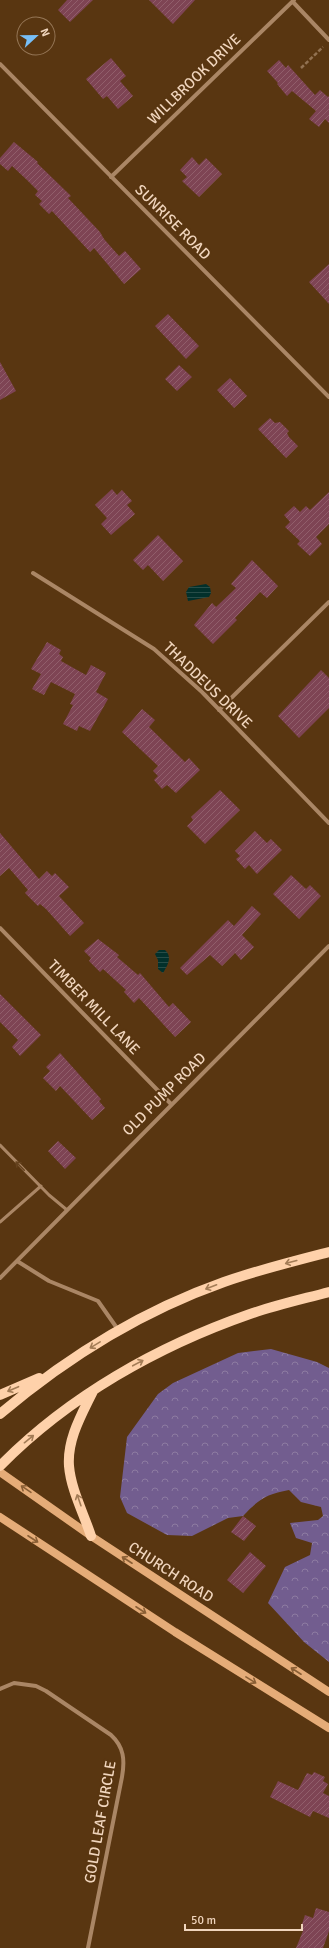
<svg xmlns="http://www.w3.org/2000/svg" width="329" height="1948" viewBox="0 0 329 1948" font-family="Signika,sans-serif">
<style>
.forest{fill:url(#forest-crowns)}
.water{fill:url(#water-rules)}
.building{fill:url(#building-hatch)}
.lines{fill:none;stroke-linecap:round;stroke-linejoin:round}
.path{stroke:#927252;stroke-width:2.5;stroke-dasharray:4 2;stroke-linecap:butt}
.lane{stroke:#aa8665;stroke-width:3}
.street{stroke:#aa8665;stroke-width:4}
.secondary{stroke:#e5ac78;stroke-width:8}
.primary{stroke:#fed1aa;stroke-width:10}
.oneway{stroke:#65421e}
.oneway2{stroke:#a37c56}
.oneway3{stroke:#8a5f35}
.labels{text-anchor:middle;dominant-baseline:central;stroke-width:4;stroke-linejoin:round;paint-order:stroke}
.street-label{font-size:15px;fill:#f0d5bd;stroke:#593611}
</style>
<defs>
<pattern id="forest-crowns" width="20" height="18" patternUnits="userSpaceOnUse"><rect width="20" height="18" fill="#725d8f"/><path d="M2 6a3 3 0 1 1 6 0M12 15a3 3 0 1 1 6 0" fill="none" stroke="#8d7ba1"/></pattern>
<pattern id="water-rules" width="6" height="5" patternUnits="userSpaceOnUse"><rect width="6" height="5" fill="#02302b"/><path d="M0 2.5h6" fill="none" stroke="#274d48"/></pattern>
<pattern id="building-hatch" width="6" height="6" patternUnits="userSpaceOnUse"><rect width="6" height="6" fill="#7e4454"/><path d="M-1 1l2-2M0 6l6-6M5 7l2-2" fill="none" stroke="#915e6b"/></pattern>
</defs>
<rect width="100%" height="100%" fill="#593611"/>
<path class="forest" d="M271,1349L317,1362L329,1368V1662L304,1642L268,1603L285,1567L310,1555L312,1543L296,1538L290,1523L318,1520L323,1516L321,1507L301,1502L289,1490C266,1494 258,1500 243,1516L228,1518L192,1536L167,1535L127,1513L120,1497L127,1437L158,1394L173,1383L238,1353Z"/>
<path class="water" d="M206,584L210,587L211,593L209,597L188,601L186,592L189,587Z
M159,950H165C173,957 167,966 163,973L158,969V960L155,954Z"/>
<path class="building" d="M67,0H93L70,22L58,10Z
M149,0H195L173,24Z
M111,58L126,76L120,81L133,96L118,109L107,96L103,99L86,79Z
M279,60L286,68L288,65L315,95L320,90L328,97L329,96V123L325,119L319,127L309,119L316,111L292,91L287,96L277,84L278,83L267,71Z
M14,142L38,162L37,163L71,196L68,198L100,232L104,239L119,256L125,251L141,269L124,284L94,248L90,252L52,211L49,214L39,204L42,201L35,195L38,191L27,180L12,166L8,171L0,164V158Z
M192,157L199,165L206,158L222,174L199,197L182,181L187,177L180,170Z
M329,264V304L309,282Z
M168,314L199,346L186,359L155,326Z
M0,362L16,391L0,400Z
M179,365L192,377L177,391L165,379Z
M230,378L247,396L234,408L217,390Z
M270,418L275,423L280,422L289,431L287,433L289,437L298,446L286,458L258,429Z
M112,489L117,495L122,490L132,501L127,505L135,514L111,535L101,524L107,518L95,505Z
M329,492V524L316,537L322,544L310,556L297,544L300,541L285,527L290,522L284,515L294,506L300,512L306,506L310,510Z
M158,535L183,561L163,581L148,565L143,570L133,560Z
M252,560L278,586L267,598L260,592L235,618L237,620L213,644L194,625L212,603L216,607L236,588L231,584Z
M47,642L61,650L59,654L63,657L61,661L86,675L91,665L106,673L96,692L108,699L90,731L79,726L77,731L63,724L73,705L70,704L75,694L51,682L44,695L32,689L41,674L31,669Z
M321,670L329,678V708L299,738L278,716Z
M142,709L155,720L149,727L185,762L189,758L200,770L176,793L167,785L162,789L154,780L158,776L153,771L158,766L122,732Z
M220,790L240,810L205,844L187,826L193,820L191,817Z
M255,831L267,843L271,839L282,850L257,874L249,865L245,869L236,859L240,856L235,851Z
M0,833L39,879L47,871L52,876L55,873L69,887L59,896L84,923L70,936L46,909L40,904L38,906L25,893L28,890L9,868L0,876Z
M291,875L306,889L310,885L321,896L299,919L273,894Z
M252,906L261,914L242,935L254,947L241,960L235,953L222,966L210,955L187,975L180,968L228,920L234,926Z
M98,939L119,955L117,957L138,975L140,973L169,1007L173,1003L191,1022L175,1037L139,998L134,1003L124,992L126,990L103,969L100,972L89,961L91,958L84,951Z
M0,994L41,1035L20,1056L12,1047L18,1040L0,1022Z
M60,1053L101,1099L99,1101L105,1108L92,1120L60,1086L56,1091L43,1078L50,1071L46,1067Z
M58,1141L76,1158L65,1169L48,1151Z
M243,1516L256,1526L244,1541L231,1532Z
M250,1552L266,1566L243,1593L227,1580Z
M314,1772L325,1777L323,1781L328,1784L323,1793L329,1796V1818L313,1811L310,1817L270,1797L278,1781L298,1790L307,1773L312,1775Z
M316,1908L329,1912V1931L323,1948H296L303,1931L300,1930L305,1915L313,1918Z"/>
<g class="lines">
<path class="path" d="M301,68L323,47"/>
<path class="lane" d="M0,1145L49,1195L67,1210
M0,1222L41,1186"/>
<path class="street" d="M293,2L329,40
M0,64L329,397
M111,177L294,0
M33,573L154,649L202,692L329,823
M219,710L329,602
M0,928L171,1104
M17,1261L49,1281L98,1301L119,1331
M0,1278L329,946
M0,1689L14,1683L36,1686L46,1691L111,1735C124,1747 125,1760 122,1777L88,1948"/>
<path class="secondary" d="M0,1472L91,1536L329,1692
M0,1517L175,1632L329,1728"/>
<path class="primary" d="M0,1395L39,1378
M0,1414C66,1358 142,1311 224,1282C258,1270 294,1261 329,1252
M0,1466C69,1396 158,1346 250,1314C276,1305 303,1299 329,1292
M91,1536C84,1514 71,1490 69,1466C67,1439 82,1414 93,1391"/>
</g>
<defs><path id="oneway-shaft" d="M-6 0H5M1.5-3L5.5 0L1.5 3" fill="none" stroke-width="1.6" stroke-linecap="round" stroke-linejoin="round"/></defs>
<use class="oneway" href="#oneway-shaft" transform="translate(20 1166) rotate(-135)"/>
<g class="oneway2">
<use href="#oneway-shaft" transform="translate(291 1262) rotate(165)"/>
<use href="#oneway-shaft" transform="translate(211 1287) rotate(159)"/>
<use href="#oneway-shaft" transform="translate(95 1345) rotate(149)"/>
<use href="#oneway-shaft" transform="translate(138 1363) rotate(-28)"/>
<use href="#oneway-shaft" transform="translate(13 1389) rotate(157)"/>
<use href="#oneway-shaft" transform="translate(29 1439) rotate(-39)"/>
<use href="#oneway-shaft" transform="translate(79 1500) rotate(-109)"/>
</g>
<g class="oneway3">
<use href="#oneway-shaft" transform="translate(26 1489) rotate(-146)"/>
<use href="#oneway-shaft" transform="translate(33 1539) rotate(33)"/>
<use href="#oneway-shaft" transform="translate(127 1560) rotate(-147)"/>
<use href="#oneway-shaft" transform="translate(141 1610) rotate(33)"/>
<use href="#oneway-shaft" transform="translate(296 1671) rotate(-147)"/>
<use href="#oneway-shaft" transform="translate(251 1680) rotate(32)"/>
</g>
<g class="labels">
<g class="street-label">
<text transform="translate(194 79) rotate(-44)">WILLBROOK DRIVE</text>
<text transform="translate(173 222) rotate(45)">SUNRISE ROAD</text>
<text transform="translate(208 685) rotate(44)">THADDEUS DRIVE</text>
<text transform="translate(94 1007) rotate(46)">TIMBER MILL LANE</text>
<text transform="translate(164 1094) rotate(-45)">OLD PUMP ROAD</text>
<text transform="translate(171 1572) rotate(33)">CHURCH ROAD</text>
<text transform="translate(100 1822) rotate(-80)">GOLD LEAF CIRCLE</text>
</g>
</g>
<g transform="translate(36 36) rotate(68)"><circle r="19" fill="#593611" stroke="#957656"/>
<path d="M0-3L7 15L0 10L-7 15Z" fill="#77bff7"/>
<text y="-6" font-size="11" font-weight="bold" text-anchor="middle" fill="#f0d5bd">N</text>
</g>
<path d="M185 1924v6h117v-6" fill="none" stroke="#f0d5bd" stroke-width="2"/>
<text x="191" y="1924" font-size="12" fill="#f0d5bd" stroke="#593611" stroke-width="3" paint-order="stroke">50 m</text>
</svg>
